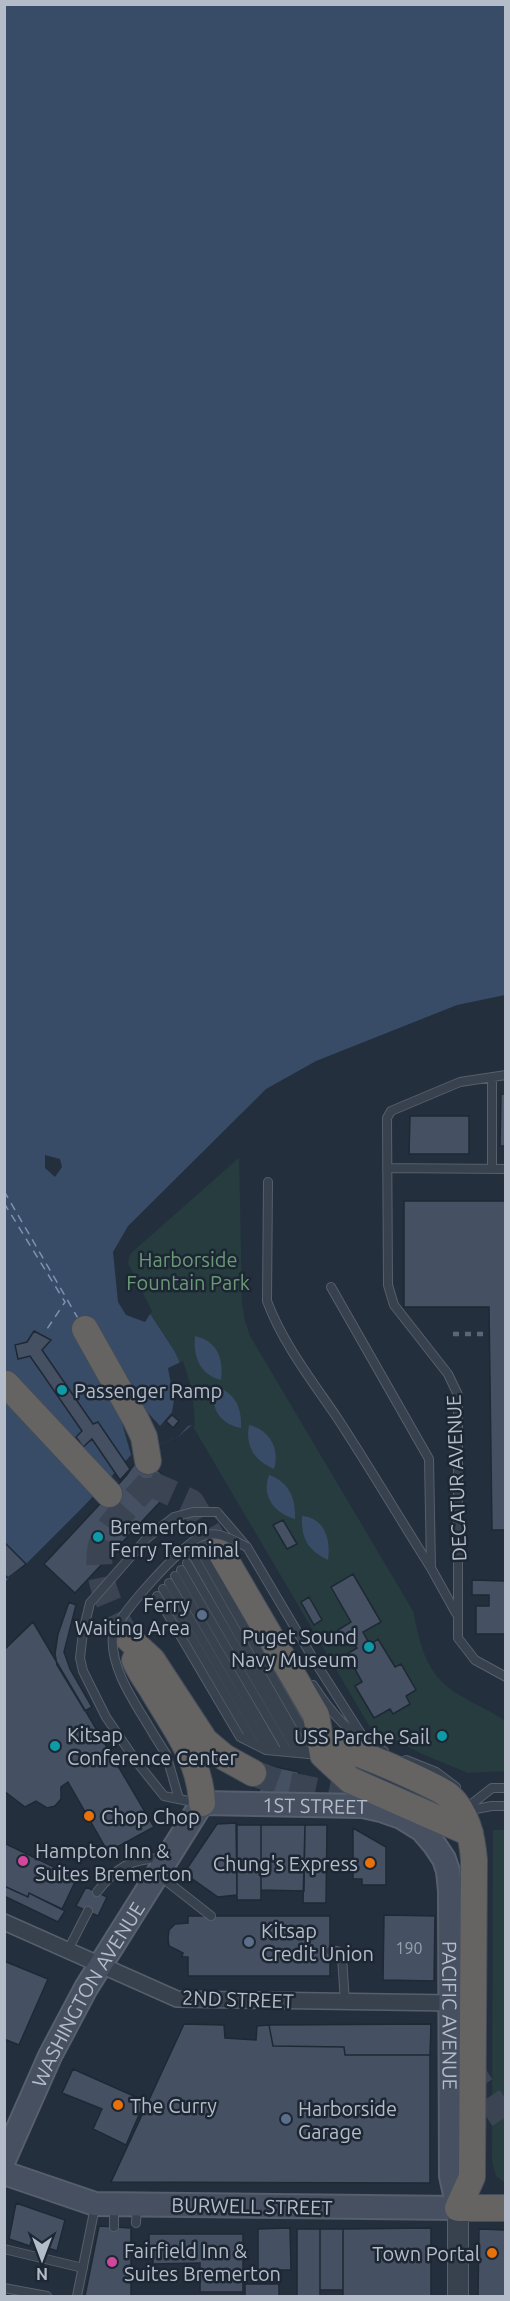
<svg xmlns="http://www.w3.org/2000/svg" width="510" height="2301" viewBox="0 0 510 2301" font-family="Ubuntu,sans-serif">
<style>
.green{fill:#263c3f}
.water{fill:#394c67}
.pier{fill:#242f3e}
.lines{fill:none;stroke-linecap:round;stroke-linejoin:round}
.ferry{stroke:#7c92b1;stroke-width:1.5;stroke-dasharray:8 6;stroke-linecap:butt}
.building{fill:#455162;stroke:#1f2835;stroke-width:1.5}
.trunk-tunnel{stroke:#3a4453;stroke-width:26;stroke-dasharray:26 13;stroke-linecap:butt}
.service-casing{stroke:#565f6c;stroke-width:10}
.minor-casing{stroke:#565f6c;stroke-width:18}
.tertiary-casing{stroke:#565f6c;stroke-width:22}
.secondary-casing{stroke:#565f6c;stroke-width:26}
.trunk-casing{stroke:#434c59;stroke-width:28}
.service{stroke:#38414e;stroke-width:8}
.minor{stroke:#38414e;stroke-width:15}
.tertiary{stroke:#38414e;stroke-width:20}
.secondary{stroke:#465061;stroke-width:22}
.trunk{stroke:#656462;stroke-width:26}
.rail{stroke:#5a6575;stroke-width:4.5;stroke-dasharray:6 6;stroke-linecap:butt}
.service-bridge-casing{stroke:#565f6c;stroke-width:10;stroke-linecap:butt}
.service-bridge{stroke:#38414e;stroke-width:8}
.culture-dot{fill:#0f9aa8;stroke:#1d2633;stroke-width:2}
.service-dot{fill:#5c6f8a;stroke:#1d2633;stroke-width:2}
.food-dot{fill:#e8710a;stroke:#1d2633;stroke-width:2}
.hotel-dot{fill:#d1479c;stroke:#1d2633;stroke-width:2}
.labels{text-anchor:middle;dominant-baseline:central;stroke-width:5;stroke-linejoin:round;paint-order:stroke}
.number-label{font-size:16px;fill:#98a1af}
.park-label{font-size:20px;fill:#6b9a76;stroke:#1d2633}
.poi-label{font-size:20px;fill:#b4bcc9;stroke:#1d2633;text-anchor:start}
.street-label{font-size:20px;fill:#b4bcc9;stroke:#1d2633}
</style>
<rect width="100%" height="100%" fill="#242f3e"/>
<path class="green" d="M239,1153L242,1304L245,1321L250,1336L413,1611C421,1648 426,1676 461,1696C475,1705 492,1711 505,1721V1771L468,1773L422,1754L370,1727L192,1425L175,1352L147,1309L125,1264L127,1253Z
M493,1830H506L505,2183L496,2176L492,2162Z"/>
<path class="water" d="M5,5H505V1018L458,1022L297,1090L131,1248L125,1264L147,1309L175,1352L181,1366L192,1425L178,1437L131,1455L84,1506L26,1564L5,1582Z
M195,1336C217,1341 224,1358 221,1380C200,1374 193,1357 195,1336Z
M215,1385C235,1394 242,1406 241,1428C219,1424 209,1406 215,1385Z
M249,1425C270,1430 280,1449 274,1469C255,1461 245,1447 249,1425Z
M269,1475C289,1482 296,1498 295,1519C275,1513 261,1497 269,1475Z
M302,1516C325,1518 331,1540 328,1560C308,1550 301,1539 302,1516Z"/>
<path class="pier" d="M505,995L506,1021L459,1025L381,1069L298,1092L241,1156L130,1254L128,1263L152,1311L145,1322L126,1315L118,1302L113,1252L128,1226L266,1089L316,1061L457,1005Z
M45,1155L60,1159L62,1167L55,1177L45,1168Z
M183,1361L192,1390L195,1425L193,1427L192,1425L188,1426L178,1437L131,1455L117,1405L133,1396L160,1426L172,1412L174,1400L168,1368Z"/>
<g class="lines">
<path class="ferry" d="M4,1191L79,1320
M4,1203L65,1302L47,1329"/>
</g>
<path class="building" d="M501,1094H506V1146H500Z
M410,1116H469V1154H409Z
M404,1201H506V1530H492L489,1307H404Z
M34,1331L51,1340L42,1350L93,1424L98,1422L130,1469L120,1480L92,1439L83,1447L76,1437L82,1431L30,1356L18,1359L15,1345L27,1342Z
M172,1415L179,1421L173,1428L166,1421Z
M141,1455L175,1486L75,1593L44,1564L126,1476Z
M283,1520L297,1544L287,1549L273,1525Z
M4,1542L26,1564L8,1578L4,1574Z
M353,1574L381,1622L363,1632L370,1645L378,1639L395,1667L401,1664L416,1690L406,1696L410,1704L393,1714L390,1709L374,1718L355,1686L362,1682L347,1654L357,1648L353,1642L347,1645L338,1630L351,1622L331,1587Z
M472,1580L506,1581V1634H476V1606H489V1595H472Z
M309,1597L322,1620L314,1625L301,1602Z
M69,1602L76,1605L64,1652L70,1669L92,1707L85,1711L57,1665L55,1654L58,1634Z
M33,1622L154,1827L108,1852L68,1782L61,1787V1799L55,1806L47,1808L36,1801L25,1807L4,1791V1650Z
M266,1765L299,1772L294,1797L258,1796Z
M236,1823L237,1895L218,1897L184,1873L217,1824Z
M237,1825H261V1900H237Z
M261,1825H305L304,1891L261,1890Z
M305,1825H327L326,1903H303Z
M353,1828L386,1847V1885H362V1879H353Z
M4,1843L77,1878L62,1909L29,1893L28,1897L4,1886Z
M4,1886L28,1897L29,1893L65,1911L58,1922L4,1896Z
M86,1887L107,1897L98,1916L76,1906Z
M384,1915L435,1916L434,1981L383,1980Z
M188,1916H330V1976H188V1957H182L183,1953L169,1946L168,1938L169,1930L175,1924L188,1923Z
M4,1961L48,1979L19,2045L4,2039Z
M184,2024L224,2025L225,2038L256,2040L257,2026L269,2025L273,2046L344,2047L345,2055H430V2183L111,2182Z
M431,2024L430,2055H345L344,2047L273,2046L269,2025Z
M73,2069L145,2101L126,2145L93,2129L102,2109L62,2093Z
M16,2203L65,2220L57,2251L31,2242L30,2246L9,2239Z
M99,2226L131,2228V2296H85Z
M290,2228L291,2270H258V2229Z
M431,2228V2296H343V2229Z
M297,2229H320V2296H297Z
M320,2229H343V2290H320Z
M479,2229L506,2230V2296H478Z
M149,2234H243V2292H200V2263L153,2264V2248H149Z
M245,2284H279V2296H245Z"/>
<g class="lines">
<path class="trunk-tunnel" d="M149,1483L191,1502L219,1549
M127,1637C109,1608 86,1561 109,1528C121,1512 136,1498 149,1483L148,1461
M253,1773L284,1784L366,1801
M471,2063L474,2075L506,2123"/>
<g class="service-casing">
<path id="service" d="M506,1075L460,1082L391,1111L387,1118L388,1285L394,1305L448,1374L458,1395V1638L475,1660L506,1677
M492,1077V1169
M387,1168L506,1169
M268,1182L267,1301C283,1344 313,1382 338,1419C370,1468 400,1519 431,1568
M331,1287L429,1459L431,1568L456,1613
M217,1512L247,1547L314,1660L363,1737
M201,1552L312,1745
M194,1557L307,1754
M187,1563L298,1753
M181,1570L288,1752
M175,1576L277,1751
M169,1583L266,1748
M163,1589L253,1742
M157,1596L240,1737L266,1750L320,1755
M313,1685C334,1717 349,1734 384,1751
M154,1735L166,1754L179,1799
M406,1760L436,1772L456,1787
M136,1761L164,1796L198,1803
M464,1810L492,1788H506
M465,1811L492,1806H506
M160,1876L211,1916
M97,1892C116,1867 131,1859 162,1858
M68,1950L88,1911
M330,1951H337L342,1957L345,2002
M114,2208V2227
M136,2223L137,2205
M4,2249L83,2268
M4,2288L47,2296
M77,2296L95,2207"/>
</g>
<g class="minor-casing">
<path id="minor" d="M4,1922L177,1999L452,2003"/>
</g>
<g class="tertiary-casing">
<path id="tertiary" d="M458,2296V2208"/>
</g>
<g class="secondary-casing">
<g id="secondary">
<path id="s1" d="M4,2160L50,2056L86,1988L202,1803L363,1806L381,1810L401,1817L422,1830L434,1844L444,1859L448,1871L450,1891L451,2176L458,2208L95,2204L4,2173"/>
</g>
</g>
<g class="trunk-casing">
<path id="trunk" d="M85,1329L136,1420L144,1437L148,1461
M6,1384L109,1494
M219,1549L316,1715L323,1755L350,1780L470,1833
M127,1637L152,1660L205,1741L224,1757L253,1773
M135,1660C139,1670 146,1680 152,1689C174,1727 200,1758 202,1803
M323,1755C331,1754 342,1751 351,1752C362,1753 441,1788 449,1796C467,1813 472,1836 474,1860L472,2177L458,2208H506"/>
</g>
<use href="#service" class="service"/>
<use href="#minor" class="minor"/>
<use href="#tertiary" class="tertiary"/>
<use href="#secondary" class="secondary"/>
<use href="#trunk" class="trunk"/>
<path class="rail" d="M453,1334H488"/>
<g class="service-bridge-casing">
<path id="service-bridge" d="M154,1735C138,1707 109,1669 113,1635C115,1618 183,1544 200,1537C217,1529 232,1540 247,1547
M136,1761L106,1717L83,1671L80,1658L83,1632L90,1603L147,1538L174,1517L193,1512H217"/>
</g>
<use href="#service-bridge" class="service-bridge"/>
</g>
<g class="culture-dot">
<circle cx="62" cy="1390" r="6"/>
<circle cx="98" cy="1537" r="6"/>
<circle cx="369" cy="1647" r="6"/>
<circle cx="442" cy="1736" r="6"/>
<circle cx="55" cy="1746" r="6"/>
</g>
<g class="service-dot">
<circle cx="202" cy="1615" r="6"/>
<circle cx="249" cy="1942" r="6"/>
<circle cx="286" cy="2119" r="6"/>
</g>
<g class="food-dot">
<circle cx="89" cy="1816" r="6"/>
<circle cx="370" cy="1863" r="6"/>
<circle cx="118" cy="2105" r="6"/>
<circle cx="492" cy="2253" r="6"/>
</g>
<g class="hotel-dot">
<circle cx="23" cy="1861" r="6"/>
<circle cx="112" cy="2262" r="6"/>
</g>
<g class="labels">
<g class="number-label">
<text x="409" y="1948">190</text>
</g>
<g class="park-label">
<text x="188" y="1259">Harborside<tspan x="188" dy="23">Fountain Park</tspan></text>
</g>
<g class="poi-label">
<text x="74" y="1390">Passenger Ramp</text>
<text x="110" y="1526">Bremerton<tspan x="110" dy="23">Ferry Terminal</tspan></text>
<text x="190" y="1604" text-anchor="end">Ferry<tspan x="190" dy="23">Waiting Area</tspan></text>
<text x="357" y="1636" text-anchor="end">Puget Sound<tspan x="357" dy="23">Navy Museum</tspan></text>
<text x="67" y="1734">Kitsap<tspan x="67" dy="23">Conference Center</tspan></text>
<text x="430" y="1736" text-anchor="end">USS Parche Sail</text>
<text x="101" y="1816">Chop Chop</text>
<text x="35" y="1850">Hampton Inn &amp;<tspan x="35" dy="23">Suites Bremerton</tspan></text>
<text x="358" y="1863" text-anchor="end">Chung's Express</text>
<text x="261" y="1930">Kitsap<tspan x="261" dy="23">Credit Union</tspan></text>
<text x="130" y="2105">The Curry</text>
<text x="298" y="2108">Harborside<tspan x="298" dy="23">Garage</tspan></text>
<text x="124" y="2250">Fairfield Inn &amp;<tspan x="124" dy="23">Suites Bremerton</tspan></text>
<text x="480" y="2253" text-anchor="end">Town Portal</text>
</g>
<g class="street-label">
<text transform="translate(456 1478) rotate(-92)">DECATUR AVENUE</text>
<text stroke="none"><textPath href="#s1" startOffset="522">1ST STREET</textPath></text>
<text stroke="none"><textPath href="#s1" startOffset="186">WASHINGTON AVENUE</textPath></text>
<text transform="translate(238 1999) rotate(2)">2ND STREET</text>
<text stroke="none"><textPath href="#s1" startOffset="828">PACIFIC AVENUE</textPath></text>
<text transform="translate(252 2206) rotate(1)">BURWELL STREET</text>
</g>
</g>
<rect width="510" height="2301" fill="none" stroke="#b4bcc9" stroke-width="12"/>
<g transform="translate(42 2259) rotate(180)" stroke="#1d2633" stroke-width="4.5" paint-order="stroke">
<path d="M0-4.5L10 22L0 15L-10 22Z" fill="#b4bcc9"/>
<text y="-9" font-size="16" font-weight="bold" text-anchor="middle" fill="#b4bcc9">N</text>
</g>
</svg>
